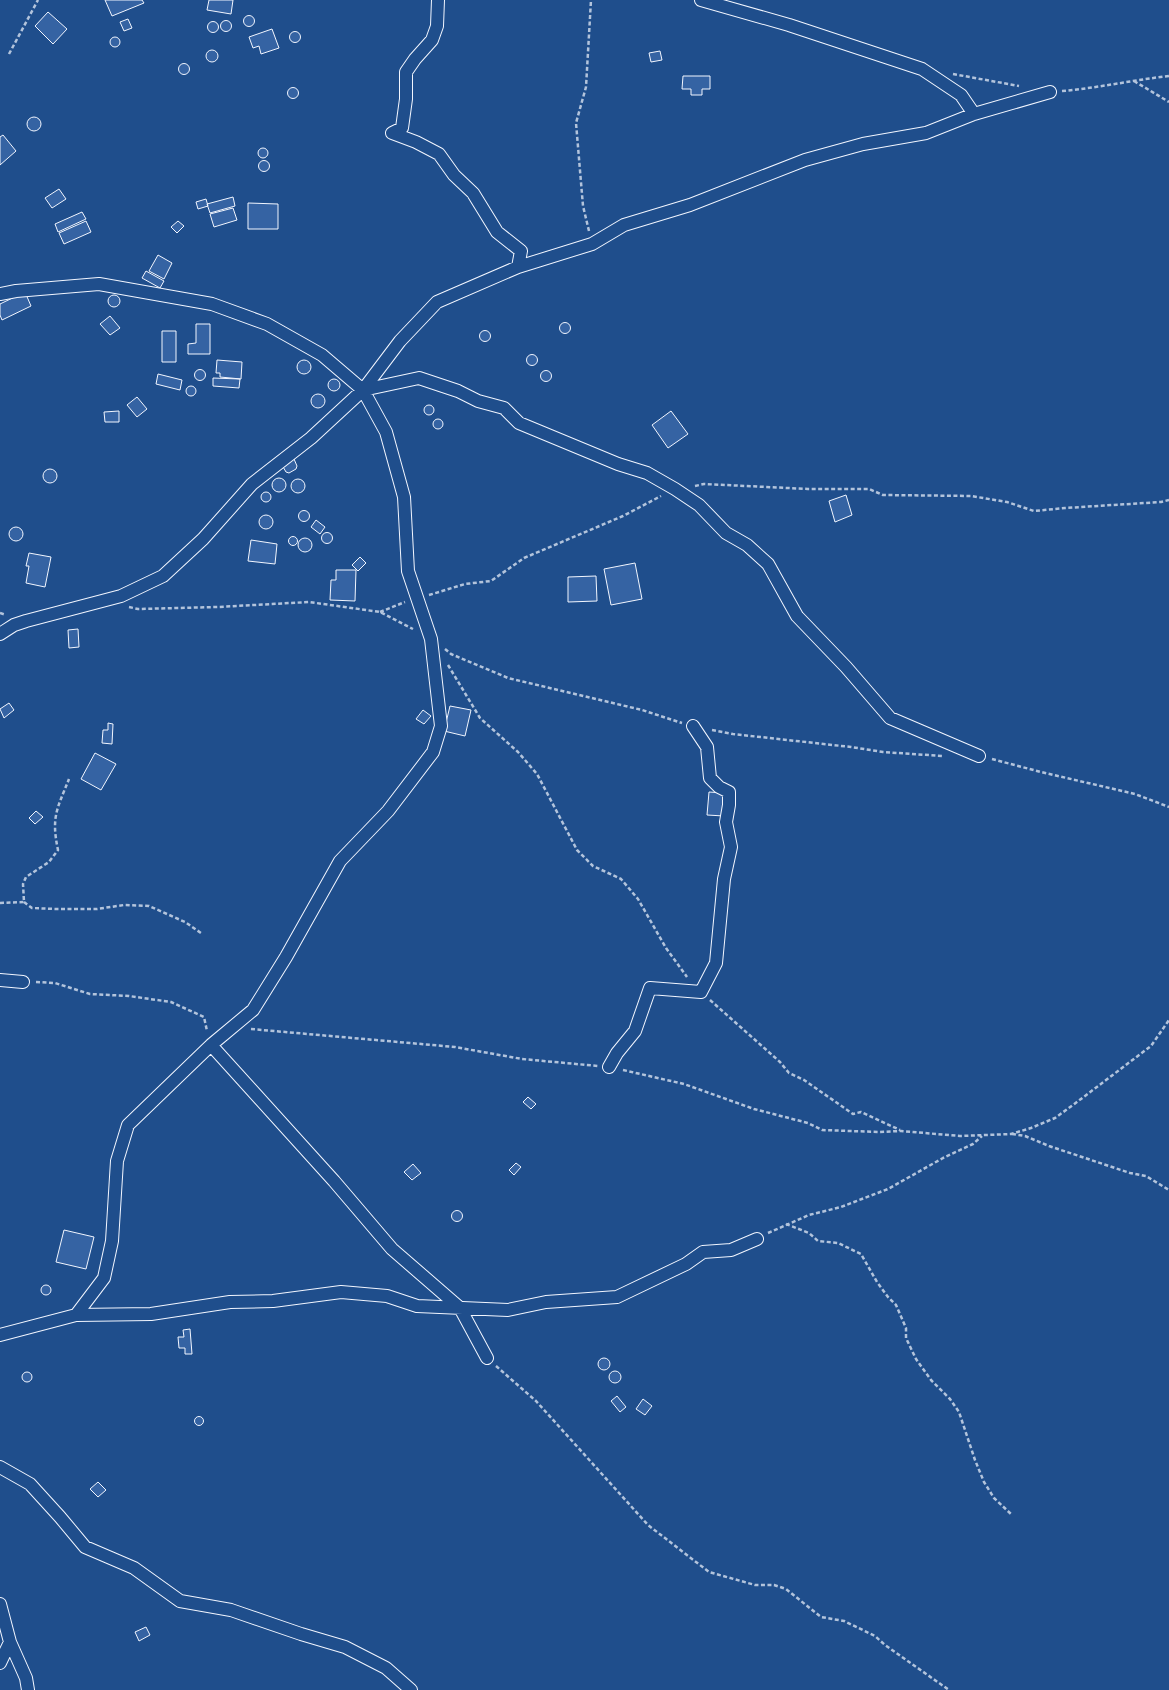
<svg xmlns="http://www.w3.org/2000/svg" width="1169" height="1690" viewBox="0 0 1169 1690" font-family="Jost,sans-serif">
<style>
.building{fill:#3563a3;stroke:#f2f6ff}
.lines{fill:none;stroke-linecap:round;stroke-linejoin:round}
.minor-casing{stroke:#f2f6ff;stroke-width:14}
.path{stroke:#b3c4dc;stroke-width:2.5;stroke-dasharray:4 2.5;stroke-linecap:butt}
.minor{stroke:#1f4e8c;stroke-width:12}
</style>
<rect width="100%" height="100%" fill="#1f4e8c"/>
<path class="building" d="M105,0H142L144,3L112,16Z
M209,0H233L231,14L207,10Z
M48,12L67,29L53,44L35,26Z
M243.5 21a5.5 5.5 0 1 1 11 0a5.5 5.5 0 1 1-11 0Z
M128,19L132,28L124,31L120,22Z
M220.5 26a5.5 5.5 0 1 1 11 0a5.5 5.5 0 1 1-11 0Z
M207.5 27a5.5 5.5 0 1 1 11 0a5.5 5.5 0 1 1-11 0Z
M272,29L279,48L261,54L259,46L253,48L249,37Z
M289.5 37a5.5 5.5 0 1 1 11 0a5.5 5.5 0 1 1-11 0Z
M110 42a5 5 0 1 1 10 0a5 5 0 1 1-10 0Z
M206 56a6 6 0 1 1 12 0a6 6 0 1 1-12 0Z
M660,51L662,60L651,62L649,53Z
M178.5 69a5.5 5.5 0 1 1 11 0a5.5 5.5 0 1 1-11 0Z
M683,76H710V89H702V95H691V89H682Z
M287.5 93a5.5 5.5 0 1 1 11 0a5.5 5.5 0 1 1-11 0Z
M27 124a7 7 0 1 1 14 0a7 7 0 1 1-14 0Z
M3,135L16,151L0,165V137Z
M258 153a5 5 0 1 1 10 0a5 5 0 1 1-10 0Z
M258.5 166a5.5 5.5 0 1 1 11 0a5.5 5.5 0 1 1-11 0Z
M59,189L66,199L52,208L45,198Z
M233,197L235,206L210,213L207,204Z
M206,199L208,206L198,209L196,202Z
M248,203L278,204V229H248Z
M233,208L237,220L214,227L210,214Z
M82,212L86,219L58,232L55,224Z
M86,221L91,232L64,244L59,233Z
M178,221L184,226L177,233L171,227Z
M158,255L172,263L164,279L149,271Z
M146,271L164,281L160,288L142,278Z
M25,292L31,306L2,320L0,315V304Z
M108 301a6 6 0 1 1 12 0a6 6 0 1 1-12 0Z
M110,316L120,328L110,335L100,324Z
M559.5 328a5.5 5.5 0 1 1 11 0a5.5 5.5 0 1 1-11 0Z
M196,324H210V354H188V344L196,343Z
M479.5 336a5.5 5.5 0 1 1 11 0a5.5 5.5 0 1 1-11 0Z
M162,331H176V362H162Z
M526.5 360a5.5 5.5 0 1 1 11 0a5.5 5.5 0 1 1-11 0Z
M217,360L242,362L241,379L220,377V373H216Z
M297 367a7 7 0 1 1 14 0a7 7 0 1 1-14 0Z
M194.5 375a5.5 5.5 0 1 1 11 0a5.5 5.5 0 1 1-11 0Z
M540.5 376a5.5 5.5 0 1 1 11 0a5.5 5.5 0 1 1-11 0Z
M158,374L182,380L180,390L156,384Z
M213,378L240,379L239,388L213,386Z
M328 385a6 6 0 1 1 12 0a6 6 0 1 1-12 0Z
M186 391a5 5 0 1 1 10 0a5 5 0 1 1-10 0Z
M311 401a7 7 0 1 1 14 0a7 7 0 1 1-14 0Z
M137,397L147,409L137,417L127,405Z
M424 410a5 5 0 1 1 10 0a5 5 0 1 1-10 0Z
M119,411V422H105L104,412Z
M671,411L688,434L668,448L652,425Z
M433 424a5 5 0 1 1 10 0a5 5 0 1 1-10 0Z
M294,459L297,466L296,469L289,473L286,472L282,465Z
M43 476a7 7 0 1 1 14 0a7 7 0 1 1-14 0Z
M272 485a7 7 0 1 1 14 0a7 7 0 1 1-14 0Z
M291 486a7 7 0 1 1 14 0a7 7 0 1 1-14 0Z
M261 497a5 5 0 1 1 10 0a5 5 0 1 1-10 0Z
M846,495L852,515L835,522L829,501Z
M298.5 516a5.5 5.5 0 1 1 11 0a5.5 5.5 0 1 1-11 0Z
M259 522a7 7 0 1 1 14 0a7 7 0 1 1-14 0Z
M316,520L325,527L320,534L311,527Z
M9 534a7 7 0 1 1 14 0a7 7 0 1 1-14 0Z
M321.5 538a5.5 5.5 0 1 1 11 0a5.5 5.5 0 1 1-11 0Z
M288.5 541a4.5 4.5 0 1 1 9 0a4.5 4.5 0 1 1-9 0Z
M298 545a7 7 0 1 1 14 0a7 7 0 1 1-14 0Z
M251,540L277,544L275,564L248,561Z
M29,553L51,557L45,587L26,583L29,566H26Z
M360,557L366,563L358,571L352,565Z
M635,563L642,599L611,605L604,569Z
M336,570H356L355,601L330,600L331,580H336Z
M596,576L597,601L568,602V577Z
M78,629L79,647L69,648L68,630Z
M9,703L14,710L4,718L0,709Z
M450,706L471,710L465,736L444,731Z
M423,710L431,716L424,724L416,719Z
M108,723L113,724L112,744L102,743L103,730H108Z
M95,753L116,764L101,790L81,779Z
M709,792L725,793L724,816L707,815Z
M36,811L43,817L35,824L29,818Z
M528,1097L536,1104L531,1109L523,1102Z
M516,1163L521,1167L514,1175L509,1170Z
M413,1164L421,1173L412,1180L404,1172Z
M451.5 1216a5.5 5.5 0 1 1 11 0a5.5 5.5 0 1 1-11 0Z
M64,1230L94,1237L86,1269L56,1262Z
M41 1290a5 5 0 1 1 10 0a5 5 0 1 1-10 0Z
M190,1329L192,1354H185V1348H179L178,1337H184L183,1330Z
M598 1364a6 6 0 1 1 12 0a6 6 0 1 1-12 0Z
M609 1377a6 6 0 1 1 12 0a6 6 0 1 1-12 0Z
M22 1377a5 5 0 1 1 10 0a5 5 0 1 1-10 0Z
M617,1396L626,1407L620,1412L611,1401Z
M643,1399L652,1406L645,1415L636,1409Z
M194.5 1421a4.5 4.5 0 1 1 9 0a4.5 4.5 0 1 1-9 0Z
M98,1482L106,1490L98,1497L90,1489Z
M146,1627L150,1635L139,1641L135,1632Z"/>
<g class="lines">
<g class="minor-casing">
<path id="minor" d="M438,0L437,26L432,40L415,59L406,72V99L402,128L392,133L416,142L439,154L454,175L473,193L497,232L521,251L518,267
M701,0L789,25L922,69L961,95L974,114
M0,294L16,291L99,284L212,304L267,324L322,355L363,390L419,378L458,391L478,401L504,408L519,423L618,464L647,473L675,489L699,505L726,533L747,545L768,564L797,616L846,667L890,718L979,756
M0,634L14,625L26,621L121,596L163,576L203,539L252,484L311,438L363,390L400,341L437,302L518,267L592,244L624,225L690,205L805,160L863,144L926,133L974,114L1050,92
M0,980L23,982
M211,1045L334,1181L392,1249L460,1308L487,1358
M609,1067L617,1053L635,1031L650,988L701,992L716,963L724,879L731,847L726,822L729,805V792L719,787L710,778L707,747L693,726
M76,1315L104,1278L112,1241L117,1161L128,1125L211,1045L253,1010L286,957L340,861L388,811L433,752L441,726L431,639L408,571L404,497L386,432L363,390
M0,1335L76,1315L151,1314L230,1302L273,1301L341,1292L387,1296L417,1306L508,1310L546,1302L617,1297L686,1264L703,1252L731,1250L757,1239
M0,1467L30,1484L60,1517L85,1547L134,1568L180,1601L231,1610L301,1634L345,1647L386,1668L411,1690
M0,1604L10,1642L26,1678L28,1690
M0,1663L10,1642"/>
</g>
<path class="path" d="M9,54L38,0
M953,74L1019,86
M1134,81L1169,102
M1062,91C1098,88 1133,80 1169,76
M589,231L583,206L576,123L586,87L591,0
M695,486L704,484L808,489H869L883,495L971,496L1007,502L1034,511L1065,508L1161,502L1169,500
M429,595L465,584L491,581L524,558L623,516L661,496
M129,607L138,609L218,607L309,602L380,612L413,629
M380,612L405,602
M0,613L6,615
M445,649L451,654L508,678L642,710L682,723
M448,665L480,718L518,752L537,774L577,850L593,866L621,879L638,899L666,948L687,977
M712,730L733,734L851,747L883,752L942,756
M992,759L1041,772L1135,794L1169,807
M24,902L32,908L56,909H97L124,905L149,906L185,922L201,933
M0,903L24,902L23,884L26,877L49,862L58,850C51,817 57,809 69,779
M36,982L55,983L90,994L129,996L171,1002L204,1017L207,1031
M710,1000L780,1062L789,1073L804,1080L853,1114L861,1112L900,1130
M251,1029L455,1047L522,1059L598,1066
M623,1070L684,1084L754,1109L808,1123L822,1130L879,1132L901,1131L960,1136L1011,1134L1031,1128L1055,1118L1073,1105L1151,1046L1169,1020
M1012,1134L1025,1136L1049,1146L1130,1173L1146,1176L1169,1190
M786,1224L809,1233L818,1241L838,1243L861,1254L877,1282L888,1297L896,1305L906,1328V1338L916,1359L931,1380L950,1399L959,1412L975,1460L984,1482L994,1498L1011,1514
M768,1233L809,1215L841,1207L888,1189L943,1158L973,1144L982,1136
M496,1366L536,1401L648,1525L709,1572L755,1585H774L786,1589L821,1617L844,1621L875,1636L885,1645L949,1690"/>
<use href="#minor" class="minor"/>
</g>
</svg>
